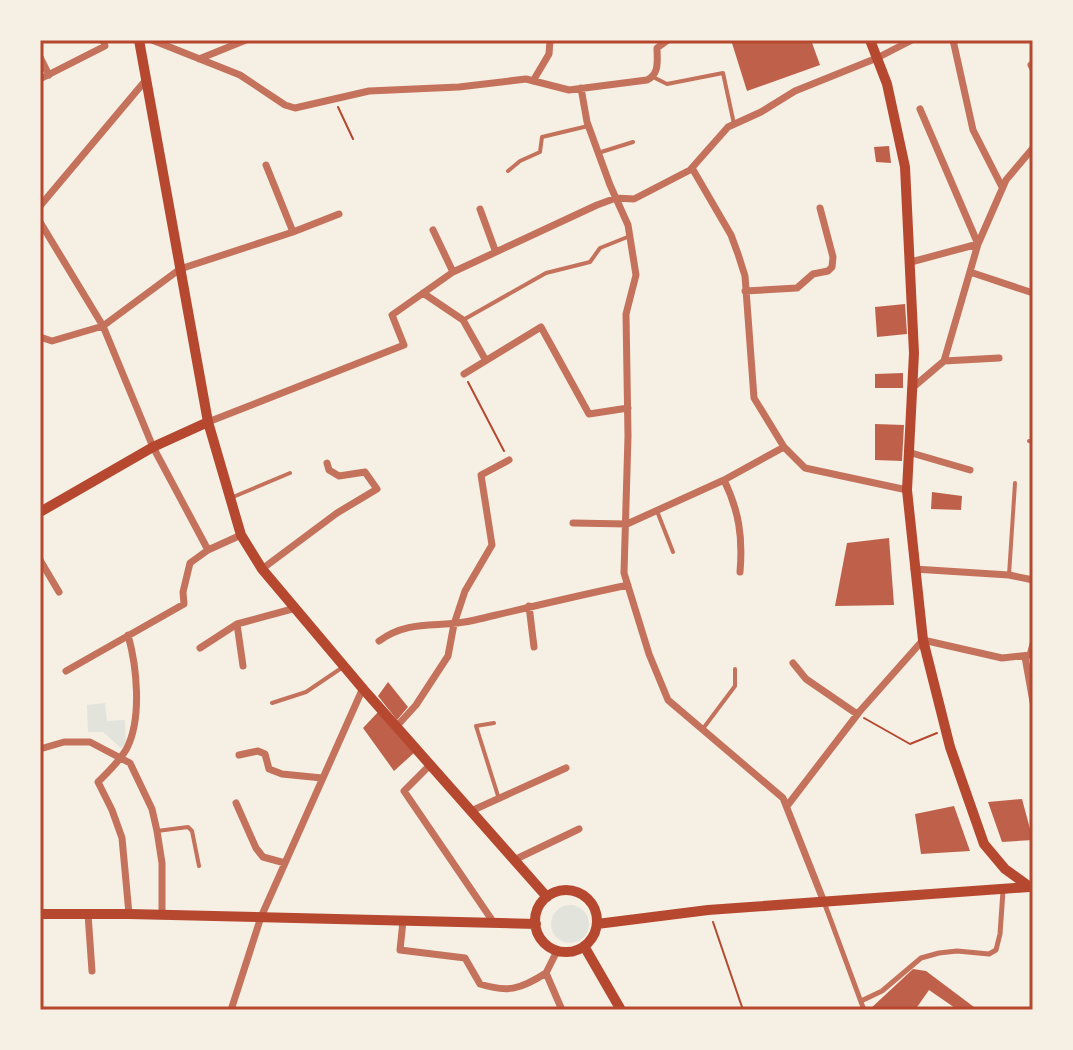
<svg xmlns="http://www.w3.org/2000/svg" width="1073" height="1050" viewBox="0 0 1073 1050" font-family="Karla,sans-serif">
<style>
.green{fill:#e2e4dc}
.building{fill:#bf614a}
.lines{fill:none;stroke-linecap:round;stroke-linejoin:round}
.path{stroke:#b5482f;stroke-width:2}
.service{stroke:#c5725c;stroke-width:4}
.pedestrian{stroke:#c5725c;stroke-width:5}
.minor{stroke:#c5725c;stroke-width:7}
.secondary{stroke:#b5482f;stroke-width:10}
.neatline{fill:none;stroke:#b5482f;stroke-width:3}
</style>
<rect width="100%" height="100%" fill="#f6efe4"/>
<path class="green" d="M105,703L107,721L125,720L126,745L121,748L103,732H88L87,705Z
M551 924a19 19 0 1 1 38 0a19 19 0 1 1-38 0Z"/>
<path class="building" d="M731,40H811L820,65L747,91Z
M889,146L891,163L876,162L874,147Z
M905,304L907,334L877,337L875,307Z
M903,373V388H875V374Z
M875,424L904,425L902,461L875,460Z
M932,492L962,496L961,510L931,509Z
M889,538L894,605L835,606L847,543Z
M388,682L408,707L397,720L378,696Z
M379,711L415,752L394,771L363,728Z
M1022,799L1033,840L1002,842L988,802Z
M954,806L970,851L921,854L915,814Z
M913,969L926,971L978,1010H958L929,990L915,1010H869Z"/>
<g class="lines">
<path class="path" d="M338,107L353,139
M468,382L504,451
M864,718L910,744L937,733
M713,922L743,1010"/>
<path class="service" d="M653,77L667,84L723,73L734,124
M598,153L633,142
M508,171L520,161L540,152L542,137L588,126
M463,320L546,273L590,262L600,248L630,236
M1029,441L1033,442
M233,497L290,473
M657,511L673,552
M1009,575L1015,483
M272,703L306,692L343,667
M494,723L476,726L499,799
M702,730L735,686V669
M157,831L188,827L192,831L199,866"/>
<path class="pedestrian" d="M824,902L864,1010
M861,1001L882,991L921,958L939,953L957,951L989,954L996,950L1000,934L1003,891"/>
<path class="minor" d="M152,40L240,75L285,105L295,108L369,91L459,87L526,79L569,90L647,80C660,74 657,60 657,48L668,40
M953,40L973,130L1002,187
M40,57L49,75
M199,59L246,40
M1031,65L1033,69
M40,79L105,46L103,40
M533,81L549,54L550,40
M581,88L587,122L610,185L628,225L636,275L626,314L628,436L624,573L649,654L668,700L783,798L824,902
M920,109L978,244
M266,165L293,232
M692,168L731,235L738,254L745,276L754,398L784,447L805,468L907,490
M40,206L145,81
M480,209L495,250
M40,222L103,326L153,447L208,550
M433,230L453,272
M911,262L978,244
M970,272L1033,293
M745,291L797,288L813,274L828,271L832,267L833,257L820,208
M423,293L463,320L485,359
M40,337L52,341L103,326L180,269L293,232L339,214
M944,361L999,358
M464,374L541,327L589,414L628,408
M911,389L944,361L978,244L1006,180L1033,148
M208,422L404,345L392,315L453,272L597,205L616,198L634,199L690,170L728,127L761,112L795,91L877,58L912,40
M908,452L970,470
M724,480C739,511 743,537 740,572
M573,523L627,524L724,480L784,447
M40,560L59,592
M262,569L337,513L377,489L365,472L339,476L329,470L327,463
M914,569L1009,575L1033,580
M529,606L534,647
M237,624L296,608
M128,635C137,667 142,718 127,748C120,761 108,772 98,782L112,810L122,838L129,914
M379,641C411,618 439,629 475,620C526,608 576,596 628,585
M200,648L237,624L243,666
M1025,657L1033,702
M793,663L806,679L857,714
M66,671L184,604L183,592L190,563L208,550L241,535
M396,727L416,705L448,656L454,624L465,591L492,545L481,475L509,460
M40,749L64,742H90L130,763L152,809L157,831L162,863V915
M239,755L258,751L265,754L269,769L282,774L322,778
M430,765L404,791L494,923
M236,803L256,848L263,857L285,863
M787,806L860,711L923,640L1002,658L1030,655L1033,644
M471,811L566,768
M514,860L579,829
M88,914L92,971
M403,921L400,950L465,958L480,984C508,993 521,989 546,973
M546,973L562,1010
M546,973L557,951
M231,1010L261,917L363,688"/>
<path class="secondary" d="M139,40L208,422L241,535L262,569L364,690L547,897
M870,40L887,84L905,167L914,353L907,490L923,640L950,747L984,844L1005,869L1030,887
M40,512L153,447L208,422
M535 921a31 31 0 1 1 62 0a31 31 0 1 1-62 0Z
M40,914H129L536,924
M597,924L708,910L1029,887
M584,946L621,1010"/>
</g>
<rect width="1073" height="1050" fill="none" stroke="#f6efe4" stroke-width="84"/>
<rect x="42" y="42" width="989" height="966" class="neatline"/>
</svg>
